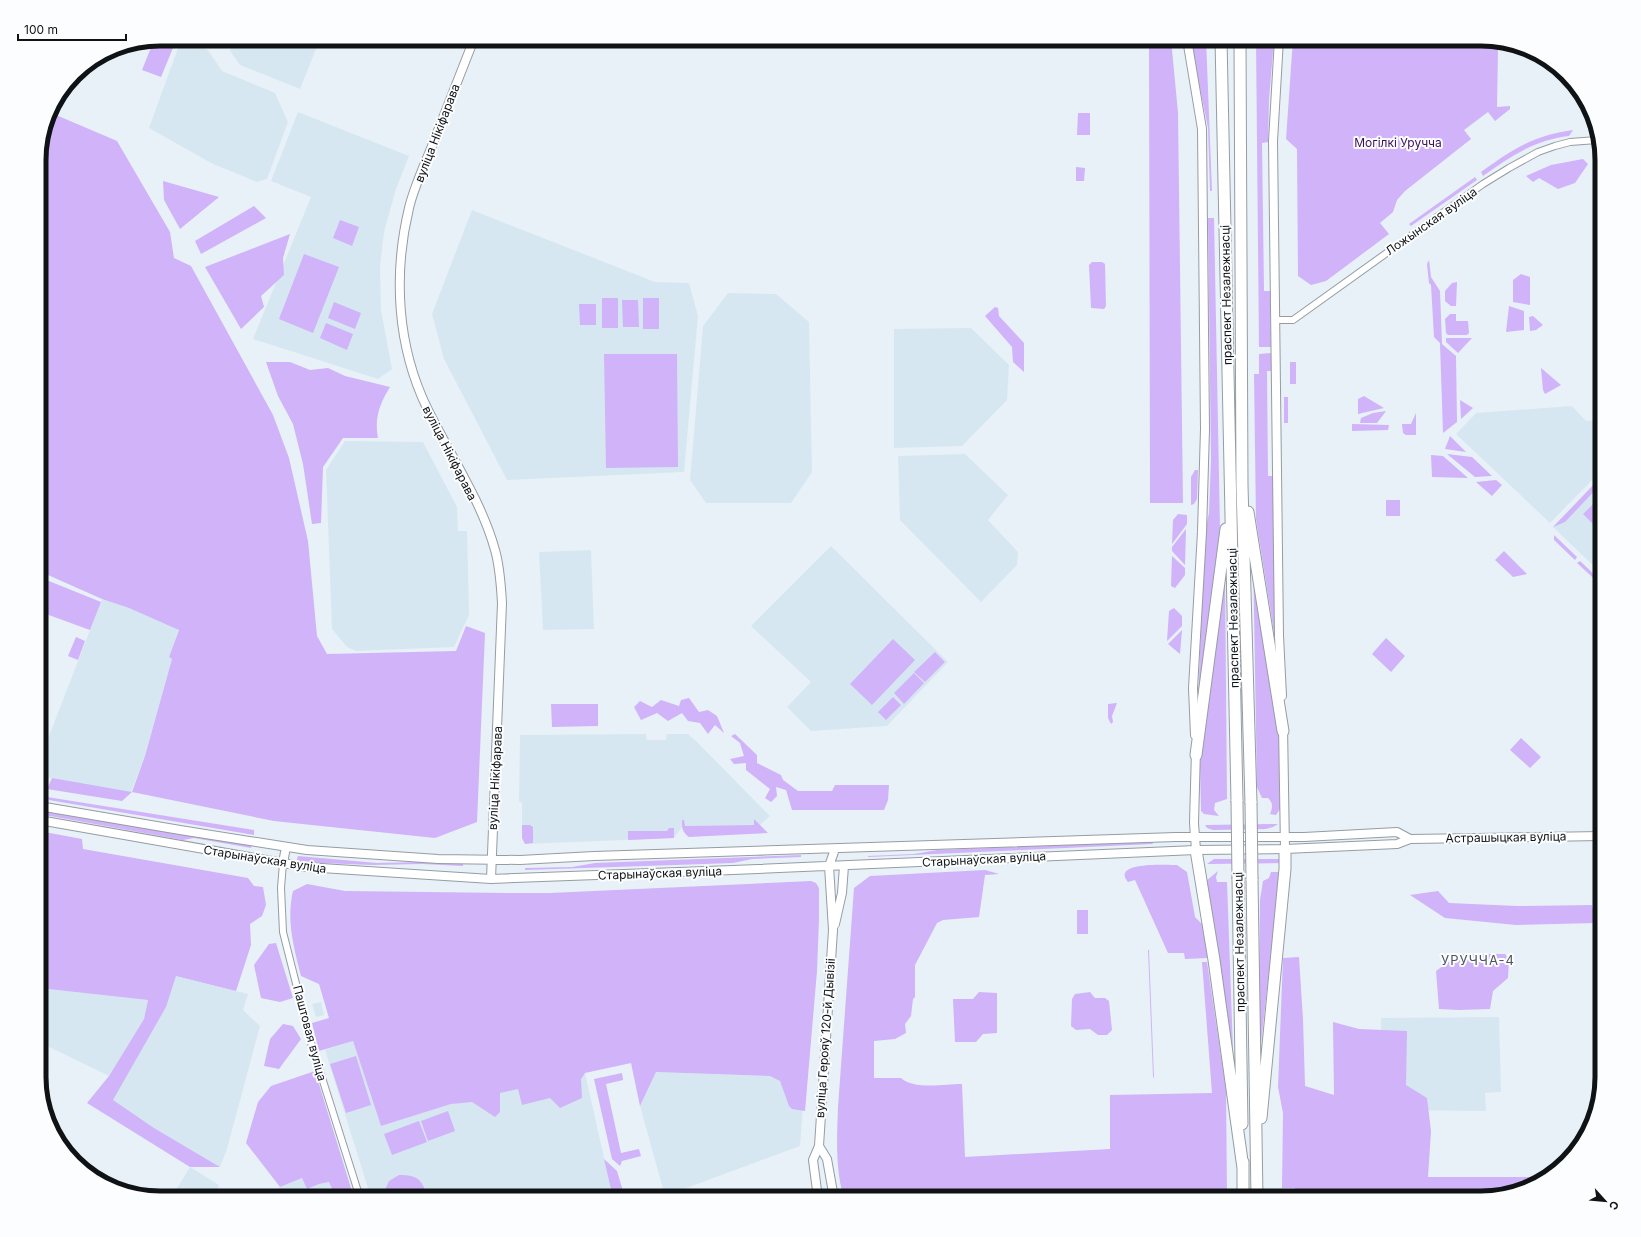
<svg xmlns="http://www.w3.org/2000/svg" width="1641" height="1237" viewBox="0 0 1641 1237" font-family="Inter,sans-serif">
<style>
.built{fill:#d7e7f2}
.green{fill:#d0b3f8}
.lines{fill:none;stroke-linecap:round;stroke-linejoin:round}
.street-casing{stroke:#959da3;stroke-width:8}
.secondary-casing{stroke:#959da3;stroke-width:10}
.highway-casing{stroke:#959da3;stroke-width:13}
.street{stroke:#fff;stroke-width:6}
.secondary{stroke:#fff;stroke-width:8}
.highway{stroke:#fff;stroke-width:11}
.highway-bridge-casing{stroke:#959da3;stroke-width:13;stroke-linecap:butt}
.highway-bridge{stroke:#fff;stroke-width:11}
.labels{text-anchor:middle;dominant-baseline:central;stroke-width:4;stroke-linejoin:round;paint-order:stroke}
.street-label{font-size:12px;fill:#101315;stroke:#fcfdff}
.park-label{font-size:12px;fill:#39115c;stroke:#fcfdff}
.neighbourhood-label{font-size:13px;letter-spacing:1px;fill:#4d545a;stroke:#fcfdff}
.rim{fill:none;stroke:#101315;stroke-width:5}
</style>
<rect width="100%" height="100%" fill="#e8f1f7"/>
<path class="built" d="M235,39H320L300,89L240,65L230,51Z
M181,40L208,50L222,71L275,93L288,122L267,179L257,182L213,164L149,128Z
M298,112L409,156L396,189L384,232L380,267L381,310L392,369L378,379L253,339L311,197L271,181Z
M472,210L655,282L689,283L698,316L684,472L507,480L444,359L432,314Z
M728,293L776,294L809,322L812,472L791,503H706L690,480L703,326Z
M971,328L1009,365L1007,400L962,446L894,448V329Z
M1572,406L1586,421L1602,420V470L1550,523L1456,434L1476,413Z
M345,441L423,442L457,507L458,531H467L469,615L454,647L356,651L347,647L332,629L326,470Z
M965,454L1008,495L988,520L1018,552L1017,565L981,602L900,520L898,456Z
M1602,476V574L1553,527Z
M831,546L948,662L887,726L811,731L787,707L811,682L751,626Z
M591,550L594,629L543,630L539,552Z
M102,599L129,608L179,629L169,657L172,659L145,756L131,792L45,777L39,775V762Z
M646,734L647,740H666L667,734H688L697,742L770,816L760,825L685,826L682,827L674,838L525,844L522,838V803L519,801L520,735Z
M176,976L248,994L243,1010L260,1026L227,1149L220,1167L154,1128L112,1101L165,1007Z
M39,988L148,1000L144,1019L109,1076L39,1042Z
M321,1002L324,1015L316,1017L312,1004Z
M1499,1017L1501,1092L1485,1093L1486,1111L1382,1110L1381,1018Z
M353,1041L381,1126L451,1104L585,1073L613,1198H371L325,1050Z
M656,1072L770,1076L805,1080L800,1146L665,1196L640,1106Z
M190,1167L219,1185L215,1198H171Z
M302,1178L307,1189L319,1184L330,1182L336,1198H271L280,1187Z"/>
<path class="green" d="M165,39L175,43L161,77L142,70L154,40Z
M1149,39H1171L1178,113L1183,503H1150Z
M1190,39H1206L1212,191H1210L1208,128Z
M1256,39H1274L1269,100L1268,142L1262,143L1264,291H1270L1271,347H1259Z
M1293,39H1363C1372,44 1379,44 1389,43L1390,39H1415L1417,40L1481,39L1518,45V50H1498L1497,107L1510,106V109L1495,121L1488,112L1464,130L1471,139L1405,191L1397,200L1393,212L1380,223L1389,234L1326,281L1311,285L1298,276L1297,149L1286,139Z
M49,112L117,141L170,232L174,258L191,266L273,415L289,458L308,541L317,636L327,654L456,651L466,626L485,633L477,822L435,838L274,821L132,792L122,801L47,789L52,778L132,792L145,756L172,659L169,657L179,630L129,608L102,599L39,571V487L46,436L39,433V153Z
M1078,113H1090V135H1077Z
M1573,130L1569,136C1534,140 1510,157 1483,176L1481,172C1513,149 1532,136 1573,130Z
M1583,159L1588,164L1575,183L1558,189L1539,178L1533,182L1526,176L1551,165Z
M1076,167L1085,168L1084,181H1076Z
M1475,177L1477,180L1411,226L1409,224Z
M163,181L219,197L180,229L164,200Z
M254,206L266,218L201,254L195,241Z
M1208,218H1214L1220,528L1198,700L1205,532L1209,513L1211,460Z
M340,220L359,227L352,246L333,238Z
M290,234L283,258L284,275L261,296L264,307L241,329L205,267Z
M304,254L339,267L313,333L279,319Z
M1429,260L1431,277L1440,291L1442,344L1456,356L1457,422L1443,433L1440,343L1434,337L1431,285L1429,283L1427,264Z
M1092,262H1102L1105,264L1106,306L1104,309L1091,308L1089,265Z
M1521,274L1530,277V305L1513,302V280Z
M1457,282L1456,306H1451L1445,301V291L1452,283Z
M602,298H618V328H602Z
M643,298H659V329H643Z
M622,300H638L639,327H623Z
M334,302L361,313L355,329L328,318Z
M579,304H596V325H580Z
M1509,306L1524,311V330L1506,332Z
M995,307L998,308L999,316L1024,343V372L1013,362L1012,347L985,316Z
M1450,314H1456V321H1468L1469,333L1467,335H1448L1446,333L1445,319Z
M1533,316L1543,325L1536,330L1530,331L1529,317Z
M326,323L353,334L347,350L320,338Z
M1446,338H1472L1458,353L1446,342Z
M1271,353L1272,371H1267L1268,476H1273L1279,664L1256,519L1254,374H1259V354Z
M604,354H677L678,467L606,468Z
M266,362H290L310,370L328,368L345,376L390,387C380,403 374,418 378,438H343L323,467L321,523L312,524L303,464L293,424L278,396Z
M1290,362H1296V384H1290Z
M1541,368L1561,385L1545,394L1543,390Z
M1364,396L1384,408L1358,414V399Z
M1284,397H1288V423H1284Z
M1460,400L1473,408L1461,419Z
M1386,411L1377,423H1360L1361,418L1373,413Z
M1416,413V435H1406L1403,433L1402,424H1411Z
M1352,424L1389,425L1388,430L1352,431Z
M1450,436L1466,452L1445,449Z
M1447,454L1472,457L1492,476L1475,477Z
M1431,455L1443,456L1468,478L1432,477Z
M1195,470H1198L1197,499L1194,504L1191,505V477Z
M1602,476V483L1565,522L1553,527Z
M1496,480L1502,485L1492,496L1476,482Z
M1602,495V533L1583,514Z
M1386,500H1400V516H1386Z
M1178,514L1187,515V524L1172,544L1173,520Z
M1186,529L1185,565L1172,551V547Z
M1554,535L1577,557L1575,560L1554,540Z
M1504,551L1527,574L1513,577L1495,560Z
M1253,552L1279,724L1280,809L1276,815L1270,814C1273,807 1273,803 1268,798H1262L1257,787Z
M1172,556L1185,568V575L1175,588L1171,586Z
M1580,561L1602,582V586L1577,563Z
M1225,573L1227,799L1215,803L1214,810L1219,816L1204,814L1201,811L1200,764Z
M39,577L101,602L90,630L46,614L44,619L40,618L39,621Z
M1174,608L1182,616V626L1167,641L1169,611Z
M1182,630L1180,654L1168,644Z
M76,637L85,641L78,660L68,656Z
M1386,638L1405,656L1391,672L1372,654Z
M893,639L915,660L872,705L850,684Z
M935,652L945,662L925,682L914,672Z
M914,673L924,683L904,704L894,693Z
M893,697L901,705L886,720L878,712Z
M689,698L699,712L708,710L717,716L724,733L715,725L708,734L700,723L688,721L682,713L668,721L657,713L641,720L634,707L640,701L652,707L661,700L679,706L681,700Z
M1117,703L1112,716L1113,722L1111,724L1108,718V704Z
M551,704H598V726L552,727Z
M735,734L757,755V763L781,775L783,780L798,791H832L835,785H889L888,800L884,810H792L786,790L776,787L777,796L771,802L765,798L770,789L746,770V763L734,764L730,759L744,756L740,743L731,736Z
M1521,738L1541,757L1530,768L1510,750Z
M47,797L254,830V835L49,800Z
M39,811L252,845L251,848L194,838L183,840L39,814Z
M754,819L768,833L689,837C682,832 682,828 682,820H684L685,826L754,825Z
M1278,824L1273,827L1266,829L1213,830L1207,828L1205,825Z
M522,825H530L533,827V843L525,844L522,838Z
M669,828H674V838L628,840V831H667Z
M39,831L82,839L83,849L248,878L254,886L263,887L266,905L262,916L250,924L251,945L236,991L176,976L166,1007L113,1100L154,1128L220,1167H190L87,1103L109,1076L144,1019L148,1000L39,988Z
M1152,842L1153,844L868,857V856L914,854L937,850Z
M801,855V857L752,859L733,863L525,870V868L572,867L595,863Z
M298,856L377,863L422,862L463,864V866L422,864L372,865L296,862Z
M1214,859H1279L1282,863L1207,864Z
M1177,865L1187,872L1195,917L1204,926L1210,954L1207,958L1185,959L1184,953H1168L1135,880L1128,882C1110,861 1169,865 1177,865Z
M985,870L999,874L985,875L979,917L943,920L937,923L915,965V997L913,999L911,1016L905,1024L906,1033L895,1039L874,1041V1078H901C914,1090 944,1084 962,1084L965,1157L1110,1149V1095L1212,1093L1202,962H1207L1226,1090L1227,1198H844C835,1169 837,1137 838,1107L854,888L870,876Z
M1218,871L1216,877L1217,882H1227L1234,1078L1206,881Z
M1271,872H1280L1259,1061L1260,900L1263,881L1269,878Z
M811,881L816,883L819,888V919L817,971L805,1111L792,1109L789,1106L780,1081L770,1076L656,1072L640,1106L631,1063L585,1073L581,1079L582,1098L560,1108L550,1098L522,1105L518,1089L500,1093V1112L495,1117L472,1102L451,1104L381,1126L353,1041L319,1051L312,1023L329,1018L319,984L301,976C294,948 286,921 293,891L307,884L345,891L506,893H550Z
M1438,891L1449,903L1517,906L1592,905L1596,923L1516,925L1445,918L1410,895Z
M1077,910H1088V934H1077Z
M276,943L293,998L280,1002L261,998L254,965L269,944Z
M1148,950H1149L1154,1078L1153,1077Z
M1459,954H1505L1509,960L1508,978L1493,991L1490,1009L1459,1010L1439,1009L1436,971Z
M1299,957L1303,1019L1305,1086L1334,1095L1333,1022L1359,1029L1407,1031L1406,1085L1427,1098L1431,1131L1428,1177H1544L1534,1186L1480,1198H1296L1295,1188H1282L1283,1113L1278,1087L1283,958Z
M979,992L997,993V1033L983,1034L976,1042H955L953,999H973Z
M1090,992L1095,998H1105L1109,1001L1112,1030L1107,1035H1098L1090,1029L1076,1030L1071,1026L1072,999L1075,994Z
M283,1024L293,1026L301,1039L279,1069L264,1066L270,1039Z
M356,1056L371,1105L346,1113L330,1064Z
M315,1071L354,1198H336L329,1182L319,1184L307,1189L302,1178L280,1187L246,1143L258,1102L271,1086Z
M622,1073L623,1080L606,1084L621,1153L639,1149L641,1156L622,1161L620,1166L612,1159L594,1079Z
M448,1111L455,1131L428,1141L421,1121Z
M419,1121L427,1142L392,1155L384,1134Z
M604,1159L617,1171L625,1198H613Z
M399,1175C419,1175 422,1180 428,1198H385L383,1194L389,1181Z"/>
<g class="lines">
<g class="street-casing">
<path id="street" d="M1275,320H1293L1483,184L1509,168L1538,152L1555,146L1570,142L1597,140
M283,863L281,888L283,932L311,1043L360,1198"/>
</g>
<g class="secondary-casing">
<path id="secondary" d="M474,39C460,75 446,110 432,146C424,166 414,187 409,208C393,275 397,346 427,408C449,453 482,502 495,550C500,567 501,586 502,603L491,879
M1187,39L1202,129L1205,429L1202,532L1193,688L1195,735
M1279,39L1273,141L1279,636L1282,696
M1283,725L1285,849
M1196,750L1194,823L1196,850
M39,806L180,830L307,850L438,859L520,860L594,856L1176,837H1304L1397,832L1410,839
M39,820L306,867L491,879L733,870L1196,850L1285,849L1397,844L1410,839L1602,836
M283,863L286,847
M835,924L842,893L844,866
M819,1146L827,1159L834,1198
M818,1198L813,1160L819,1146L833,930L829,866L835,849"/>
</g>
<g class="highway-casing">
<path id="highway" d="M1221,39L1237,801
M1240,39L1242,486L1251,803
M1248,512L1283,731
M1196,755L1226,529
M1196,850L1214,960L1243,1168
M1238,879L1242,1124
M1252,879L1257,1198
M1261,1118L1285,869V849
M1243,1162V1198"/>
</g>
<use href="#street" class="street"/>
<use href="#secondary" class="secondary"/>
<use href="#highway" class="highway"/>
<g class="highway-bridge-casing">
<path id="highway-bridge" d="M1237,801L1238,879
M1251,803L1252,879"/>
</g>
<use href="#highway-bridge" class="highway-bridge"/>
</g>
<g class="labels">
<g class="street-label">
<text transform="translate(437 133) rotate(-69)">вуліца Нікіфарава</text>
<text transform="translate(1431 221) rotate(-35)">Ложынская вуліца</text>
<text transform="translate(1226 295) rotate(-91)">праспект Незалежнасці</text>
<text transform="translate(450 453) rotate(63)">вуліца Нікіфарава</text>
<text transform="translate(1233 618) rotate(-91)">праспект Незалежнасці</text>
<text transform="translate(495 778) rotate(-87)">вуліца Нікіфарава</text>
<text transform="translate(1506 837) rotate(-1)">Астрашыцкая вуліца</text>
<text transform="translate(265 859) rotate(9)">Старынаўская вуліца</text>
<text transform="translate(984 859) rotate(-3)">Старынаўская вуліца</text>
<text transform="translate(660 873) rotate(-2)">Старынаўская вуліца</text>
<text transform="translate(1239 942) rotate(-91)">праспект Незалежнасці</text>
<text transform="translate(310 1033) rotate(75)">Паштовая вуліца</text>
<text transform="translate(825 1038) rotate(-86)">вуліца Герояў 120-й Дывізіі</text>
</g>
<g class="park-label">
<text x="1398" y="142">Могілкі Уручча</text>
</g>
<g class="neighbourhood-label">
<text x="1478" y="960">УРУЧЧА-4</text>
</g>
</g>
<path d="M0 0H1641V1237H0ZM160 46H1481A114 114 0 0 1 1595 160V1077A114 114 0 0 1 1481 1191H160A114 114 0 0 1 46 1077V160A114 114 0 0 1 160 46Z" fill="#fcfdff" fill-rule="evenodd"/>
<path class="rim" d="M160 46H1481A114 114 0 0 1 1595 160V1077A114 114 0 0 1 1481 1191H160A114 114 0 0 1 46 1077V160A114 114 0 0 1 160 46Z"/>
<g transform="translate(1605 1201) rotate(117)" stroke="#fcfdff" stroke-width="3" paint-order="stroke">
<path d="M0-3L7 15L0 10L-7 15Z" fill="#101315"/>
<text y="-6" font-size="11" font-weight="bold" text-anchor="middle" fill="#101315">С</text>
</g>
<path d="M18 34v6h108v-6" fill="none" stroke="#101315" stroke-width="2"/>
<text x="24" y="34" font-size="12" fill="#101315" stroke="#fcfdff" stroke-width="3" paint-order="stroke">100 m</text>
</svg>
